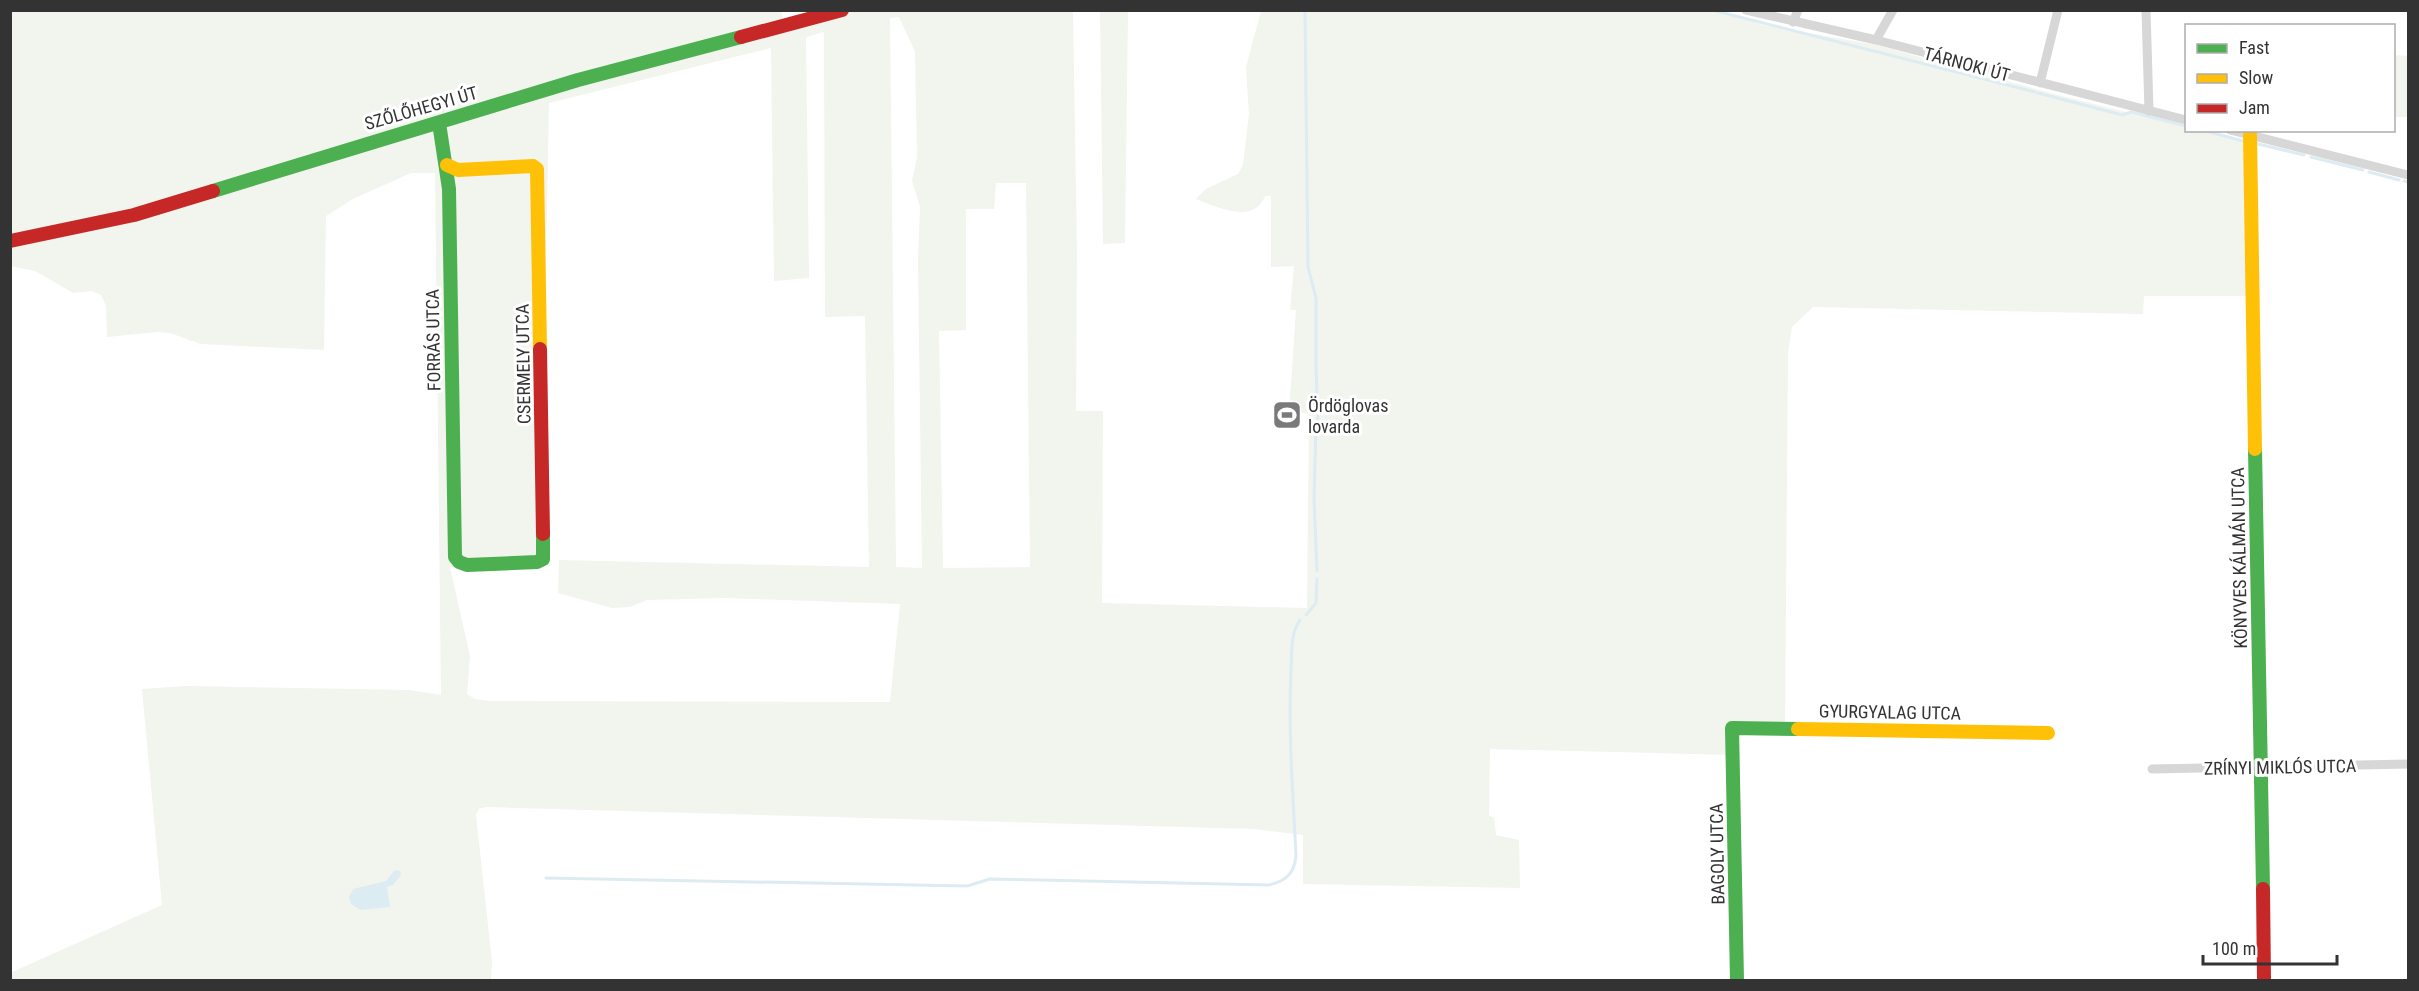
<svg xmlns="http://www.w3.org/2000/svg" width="2419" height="991" viewBox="0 0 2419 991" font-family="'Roboto Condensed',sans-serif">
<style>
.green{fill:#f1f5ed;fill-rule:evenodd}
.water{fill:#ddebf3}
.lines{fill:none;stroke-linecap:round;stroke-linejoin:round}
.stream{stroke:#ddebf3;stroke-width:3}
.street{stroke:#d7d7d7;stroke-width:9}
.fast{stroke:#4caf50;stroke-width:14}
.slow{stroke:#ffc107;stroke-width:14}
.jam{stroke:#c62828;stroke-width:14}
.labels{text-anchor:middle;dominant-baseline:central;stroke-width:6;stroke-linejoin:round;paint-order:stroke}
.street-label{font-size:18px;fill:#333;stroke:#fff}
.poi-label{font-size:18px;fill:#333;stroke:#fff;text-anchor:start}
</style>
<rect width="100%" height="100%" fill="#fff"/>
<path class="green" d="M781,10L783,20L821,10L1073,11L1077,252L1076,411H1103L1102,603L1307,608L1309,414L1292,410L1290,398L1296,310H1290L1294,266L1271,267V196H1265C1254,225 1217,207 1196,199L1206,189L1238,174L1243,165L1249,114L1246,67L1261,11H1723L1763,25L1877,45L2050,93L2186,127V130L2204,131L2247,140L2248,296H2144L2143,314L1813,307L1792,327L1788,353L1785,726L1735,729V755L1490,749L1489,816L1494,817L1496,835L1519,840L1520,888L1303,884V835L1254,829L486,807L479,809L476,815L492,962L491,980H11L10,973L162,905L142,689L186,686L409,690L441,695L435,173H411L353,199L326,216L324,350L201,344L170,333L158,332L107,337L106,306L101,295L92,291L73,293L35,271L11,266V11ZM899,17L915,52L917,157L912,181L920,207L918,261L922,568L896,567L890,18ZM824,32L825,317L865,316L869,567L559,560L558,593L612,608L630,607L647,600L724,598L900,604L890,702L489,701L475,699L467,694L470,656L450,567L540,565L549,103L771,48L774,281L809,278L806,37ZM996,183H1026L1030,567L943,568L939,331L966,330V209H994Z
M1100,11H1128L1125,243L1103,244Z
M2394,55L2408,56V117H2394Z"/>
<path class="water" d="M395,870L400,871L401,875L393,885L387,887L390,907L361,910L351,904L349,897L353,889L386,881Z"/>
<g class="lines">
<path class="stream" d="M1305,10L1308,267L1316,298V369L1318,423L1316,430L1314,498L1317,571
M1712,10L2035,92
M2038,93L2122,115L2131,112L2186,126
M2202,130L2243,141
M2254,143L2304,155
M2311,157L2363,170
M2369,172L2399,180
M2404,181L2408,182
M1306,615L1316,603L1317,579
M546,878L967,886L990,879L1269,885C1286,881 1294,874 1296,856C1293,794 1288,732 1291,670C1292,654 1290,634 1300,620"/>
<path class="street" d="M1746,10L1876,40L2186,120
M2146,10L2149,111
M1793,22L1798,10
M1876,40L1893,10
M2040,83L2058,10
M2230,130L2408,175
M2152,769L2408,764"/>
<path class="fast" d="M439,123L449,189L455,557L459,562L467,565L537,562L543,559V534
M213,191L578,80L741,37
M2255,449L2263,889
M1737,980L1732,728L1798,729"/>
<path class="slow" d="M2250,135L2255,449
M447,165L458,170L533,166L537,169L540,349
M1798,729L2048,733"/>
<path class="jam" d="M741,37L842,10
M10,241L134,215L213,191
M540,349L543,534
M2263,889L2264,980"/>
</g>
<defs>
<g id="stadium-square" transform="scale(1.5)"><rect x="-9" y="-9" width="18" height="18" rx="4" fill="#7a7a7a" stroke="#fff"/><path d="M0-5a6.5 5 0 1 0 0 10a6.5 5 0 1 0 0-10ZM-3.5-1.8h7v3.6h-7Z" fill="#fff"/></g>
</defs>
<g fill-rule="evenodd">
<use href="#stadium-square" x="1287" y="415"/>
</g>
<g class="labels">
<g class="street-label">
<text transform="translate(1967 64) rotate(15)">TÁRNOKI ÚT</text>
<text transform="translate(421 108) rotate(-16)">SZŐLŐHEGYI ÚT</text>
<text transform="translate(433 340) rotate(-91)">FORRÁS UTCA</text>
<text transform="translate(523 364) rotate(-91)">CSERMELY UTCA</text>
<text transform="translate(2239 558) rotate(-91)">KÖNYVES KÁLMÁN UTCA</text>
<text transform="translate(1890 712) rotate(1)">GYURGYALAG UTCA</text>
<text transform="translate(2280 767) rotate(-1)">ZRÍNYI MIKLÓS UTCA</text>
<text transform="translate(1717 854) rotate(-91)">BAGOLY UTCA</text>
</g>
<g class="poi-label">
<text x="1308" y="405">Ördöglovas<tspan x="1308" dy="21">lovarda</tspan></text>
</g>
</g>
<rect width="2419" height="991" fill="none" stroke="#333333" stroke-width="24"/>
<rect x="2185" y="24" width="210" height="108" fill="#ffffff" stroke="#adadad" stroke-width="1.5"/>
<rect x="2197" y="44" width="30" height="9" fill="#4caf50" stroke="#adadad" stroke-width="1.5"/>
<text x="2239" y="54" font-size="18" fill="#333333">Fast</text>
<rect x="2197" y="74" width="30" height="9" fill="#ffc107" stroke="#adadad" stroke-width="1.5"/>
<text x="2239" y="84" font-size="18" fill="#333333">Slow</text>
<rect x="2197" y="104" width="30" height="9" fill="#c62828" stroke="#adadad" stroke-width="1.5"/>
<text x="2239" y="114" font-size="18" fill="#333333">Jam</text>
<path d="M2203 955v9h134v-9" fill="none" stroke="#333333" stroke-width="3"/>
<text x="2212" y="955" font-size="18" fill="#333333" stroke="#ffffff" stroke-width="4.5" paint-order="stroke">100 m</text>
</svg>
